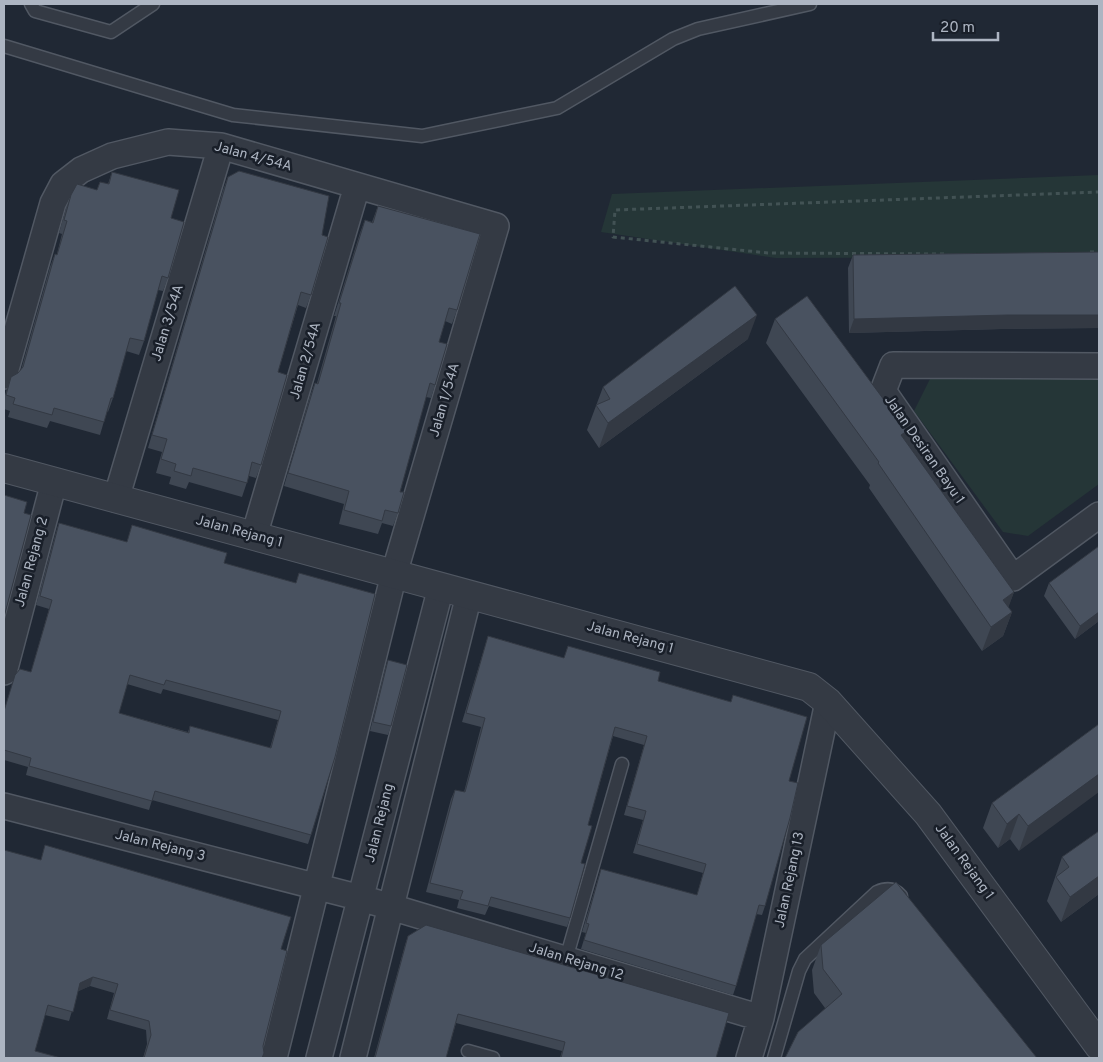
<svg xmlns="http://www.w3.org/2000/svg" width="1103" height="1062" viewBox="0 0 1103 1062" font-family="Overpass,sans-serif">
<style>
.green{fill:#253637}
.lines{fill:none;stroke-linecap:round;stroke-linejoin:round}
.service-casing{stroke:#515863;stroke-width:15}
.minor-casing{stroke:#515863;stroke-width:28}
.tertiary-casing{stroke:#515863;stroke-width:30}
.path{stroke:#425254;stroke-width:3;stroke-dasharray:4 4;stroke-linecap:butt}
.service{stroke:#343a44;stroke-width:12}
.minor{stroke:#343a44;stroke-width:25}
.tertiary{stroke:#343a44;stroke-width:28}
.wall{fill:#3f4753;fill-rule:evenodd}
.shaded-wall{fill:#333943}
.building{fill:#495260;stroke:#333943;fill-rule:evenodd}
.labels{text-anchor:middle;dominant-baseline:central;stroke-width:5;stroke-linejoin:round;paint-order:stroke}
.street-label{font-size:14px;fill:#adb5c2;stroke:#191f29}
</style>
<rect width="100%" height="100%" fill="#202834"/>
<path class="green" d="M1099,175V257L776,258L601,232L612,194Z
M1099,378V484L1028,536L1003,532L914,411L930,379Z"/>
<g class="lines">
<g class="service-casing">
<path id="service" d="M31,4L35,11L111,32L153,4
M4,46L233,115L422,136L557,108L673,39L698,29L810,4
M566,959L622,764
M468,1051L493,1058
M774,1058L799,971L805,959L877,892C886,888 894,888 901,896"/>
</g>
<g class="minor-casing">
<path id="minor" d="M1099,366L893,365L883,391L1013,578L1099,515
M4,376L53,203L63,184L81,170L112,156L168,142L221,146L496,226L394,574L274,1058
M116,499L221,146
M254,536L357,186
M4,672L54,482
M4,806L361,898L761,1018
M319,1058L441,587
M353,1058L469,595
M749,1058L761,1018L828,702"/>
</g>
<g class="tertiary-casing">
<path id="tertiary" d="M4,468L809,687L828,702L928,814L1099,1046"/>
</g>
<path class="path" d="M1090,252H1099
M944,254L768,253L613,237L615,210L1099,192"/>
<use href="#service" class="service"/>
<use href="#minor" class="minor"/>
<use href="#tertiary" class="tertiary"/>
</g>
<path class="wall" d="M112,172L171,218L168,278L163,291L158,290L144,341L139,355L126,351L113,398L108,412L107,411L100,435L50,421L47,428L8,417L10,411L4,409V398L11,377L18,373L21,370L50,267L55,254H57L62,234L59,233L66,208L71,195L97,190L100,182L108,184Z
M228,177L311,295L306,308L298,305L278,372L261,465L256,478L249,476L242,497L189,482L186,489L169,484L171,477L156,473L162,452L148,448L223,190Z
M378,206L457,310L452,324L445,321L439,342L435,385L431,398L426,397L400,492L398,513L393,526L382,523L378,534L339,524L344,504L284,486L310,396L315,383H317L336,316H334L360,233L365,220L372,222Z
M1099,252V328L1002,329L849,333L848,268L853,255Z
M775,319L904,439L1014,592L1008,607L1012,612L1003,636L982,651L869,488L870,485L766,343Z
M748,339L599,448L587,430L603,387Z
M59,523L127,542L132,525L224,563L296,583L299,573L311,835L308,844L152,800L149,810L26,775L28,767L4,760V711L15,675L31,672L49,609L36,605L56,532ZM127,684L161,694L163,689L278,720L270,748L190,726L188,732L119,713Z
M1049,583L1099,621L1075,639L1044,596Z
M488,636L564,658L568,646L658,681L731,702L733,695L789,781L765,906L762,915L756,914L736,986L733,995L581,949L586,933L582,932L601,869L697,895L703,873L633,853L643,820L624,815L644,745L613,736L588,825L581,863L570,918L567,927L489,906L485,915L457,908L459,900L426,892L451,799L455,790L464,792L481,727L462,722Z
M388,660L391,726L388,735L370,731L385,669Z
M1099,724L1019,851L1010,839L998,848L983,828L992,803Z
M1099,831V894L1061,922L1047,901L1062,857Z
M45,845L281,949L263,1046L262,1058H143L147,1044L146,1030L107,1019L114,993L90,986L78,991L69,1021L45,1015L4,1058L41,860Z
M408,936L716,1058H560L562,1051L456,1023L446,1058H374L405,945Z
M821,945L1037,1058L825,1008L814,993L812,970Z"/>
<path class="shaded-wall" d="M757,315L748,339L599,448L608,423Z
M1007,315H1099V328L1002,329L849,333L854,319Z
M907,431L898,456L901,435Z
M1014,592L1005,617L1003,600Z
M1012,612L1003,636L982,651L991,627Z
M1099,612V621L1075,639L1080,626Z
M1099,774V792L1019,851L1028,826Z
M1019,814L1010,839L998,848L1007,824Z
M1099,876V894L1061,922L1070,897Z
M93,977L90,986L77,992L80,983Z"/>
<path class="building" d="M239,171L329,196L322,235L328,237L311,295L301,292L278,372L287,375L261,465L252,462L247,483L193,468L191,476L174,471L176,464L161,459L167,439L152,435L228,177Z
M112,172L179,190L171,218L184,222L168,278L162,276L144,341L130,338L113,398H111L104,422L54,408L52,415L13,404L15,398L6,395L11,377L18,373L23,367L55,254L57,255L67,221L64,220L71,195L77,184L97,190L100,182L109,184Z
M378,206L480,234L457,310L449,308L439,342L447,344L435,385L430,383L400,492H404L398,513L385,510L382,521L344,510L349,491L288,473L315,383L318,384L341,303H339L365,220L373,223Z
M1099,252V315H1007L854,319L853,255Z
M735,286L757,315L608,423L596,405L610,399L603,387Z
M807,296L907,431L901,435L1014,592L1003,600L1012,612L991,627L878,463L879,462L775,319Z
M4,495L27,502L24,513L31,515L4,617Z
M59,523L127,542L132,525L227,553L224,563L296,583L299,573L375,594L335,757L311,835L155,791L152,801L29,766L31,758L4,750V711L15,675L20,669L31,672L52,600L40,596ZM130,675L164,685L166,680L281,711L271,748L190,726L189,733L119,713Z
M1099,546V612L1080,626L1049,583Z
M488,636L564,658L568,646L660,672L658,681L731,702L733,695L807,717L789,781L798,783L790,818L765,906L759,905L736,986L584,940L589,924L586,923L601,869L697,895L706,864L637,844L646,811L627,806L647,736L615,727L588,825L592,826L581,863L585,864L570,918L491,897L488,906L460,899L463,891L430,883L455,790L465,792L485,718L466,713Z
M388,660L407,665L391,726L373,722Z
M1099,724V774L1028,826L1019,814L1007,824L992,803Z
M1099,831V876L1070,897L1056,877L1069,867L1062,857Z
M45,845L291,917L281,949L287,951L263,1046L264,1053L262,1058H144L151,1035L149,1021L110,1010L118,984L93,977L80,983L73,1012L48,1005L35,1051L61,1058H4V850L41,860Z
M896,882L1037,1058H785L798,1032L842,994L823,969L821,945Z
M426,925L729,1013L716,1058H561L565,1042L458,1014L446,1058H375L408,936Z"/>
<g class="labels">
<g class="street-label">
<text transform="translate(253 157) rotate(15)">Jalan 4/54A</text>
<text transform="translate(168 323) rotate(-73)">Jalan 3/54A</text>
<text transform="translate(306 361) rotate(-74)">Jalan 2/54A</text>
<text transform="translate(445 400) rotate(-74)">Jalan 1/54A</text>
<text transform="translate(924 450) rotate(55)">Jalan Desiran Bayu 1</text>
<text transform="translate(239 532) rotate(15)">Jalan Rejang 1</text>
<text transform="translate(32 562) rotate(-75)">Jalan Rejang 2</text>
<text transform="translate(630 638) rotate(15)">Jalan Rejang 1</text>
<text transform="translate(380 823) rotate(-76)">Jalan Rejang</text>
<text transform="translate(160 846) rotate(14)">Jalan Rejang 3</text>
<text transform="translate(964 862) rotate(54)">Jalan Rejang 1</text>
<text transform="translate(790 880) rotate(-78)">Jalan Rejang 13</text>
<text transform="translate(576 962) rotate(17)">Jalan Rejang 12</text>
</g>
</g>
<rect width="1103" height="1062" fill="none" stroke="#adb5c2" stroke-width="10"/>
<path d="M933 32v8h65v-8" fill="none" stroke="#adb5c2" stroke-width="2.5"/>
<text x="940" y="32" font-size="15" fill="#adb5c2" stroke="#191f29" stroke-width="4" paint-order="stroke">20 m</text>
</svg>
